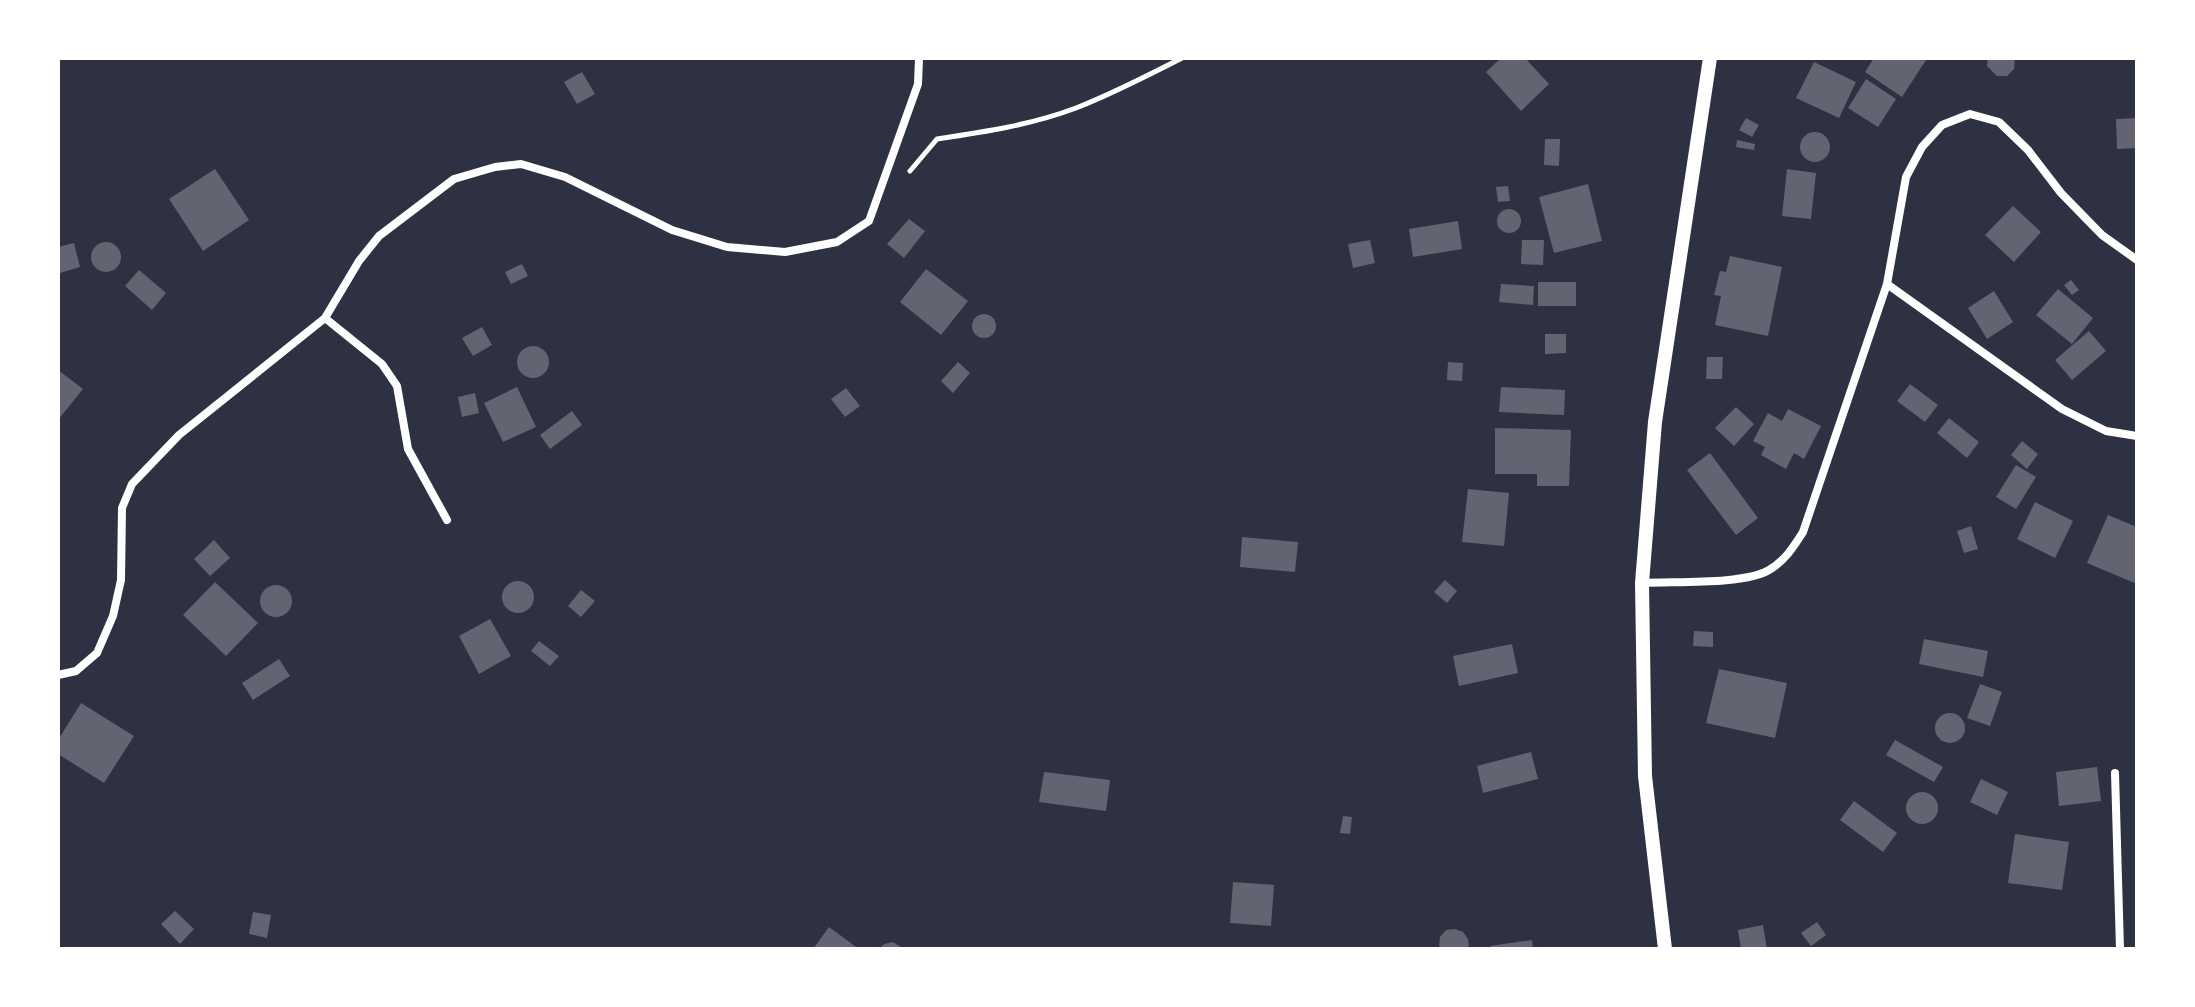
<svg xmlns="http://www.w3.org/2000/svg" width="2195" height="1007" viewBox="0 0 2195 1007" font-family="'Golos Text',sans-serif">
<style>
.building{fill:#626471}
.lines{fill:none;stroke-linecap:round;stroke-linejoin:round}
.path{stroke:#fff;stroke-width:5}
.minor{stroke:#fff;stroke-width:8}
.tertiary{stroke:#fff;stroke-width:14}
</style>
<rect width="100%" height="100%" fill="#2d3142"/>
<path class="building" d="M1501,58H1525L1549,84L1521,111L1486,72Z
M1874,58H1924L1926,60L1902,97L1865,72Z
M1988,58H2015L2014,69L2007,76H1997L1987,66Z
M1814,62L1856,82L1839,118L1796,98Z
M582,72L595,94L577,104L564,82Z
M1866,79L1896,99L1878,127L1848,108Z
M1746,118L1759,125L1752,137L1739,130Z
M2137,118V148L2117,149L2116,119Z
M1800 147a15 15 0 1 1 30 0a15 15 0 1 1-30 0Z
M1545,139H1560L1559,166L1544,165Z
M1737,140L1755,144L1754,150L1736,147Z
M215,169L249,220L203,251L169,199Z
M1787,169L1816,173L1811,219L1782,216Z
M1588,184L1602,241L1554,253L1539,197Z
M1508,186L1510,201L1498,202L1496,187Z
M2013,206L2041,232L2014,262L1985,235Z
M1497 221a12 12 0 1 1 24 0a12 12 0 1 1-24 0Z
M909,219L925,231L904,258L887,244Z
M1458,221L1462,249L1413,257L1409,229Z
M1370,240L1375,263L1353,268L1348,244Z
M1522,240H1544L1543,265L1521,264Z
M91 257a15 15 0 1 1 30 0a15 15 0 1 1-30 0Z
M74,243L80,267L60,273L58,247Z
M1730,256L1782,267L1768,336L1715,325L1721,296L1714,295L1720,271L1726,272Z
M522,264L528,276L511,284L505,272Z
M926,269L968,301L941,335L900,302Z
M139,270L166,293L152,310L125,286Z
M2071,280L2079,290L2072,295L2064,285Z
M1538,282H1576V306H1538Z
M1501,284L1534,286L1533,305L1499,302Z
M2058,289L2093,318L2072,344L2036,315Z
M1994,291L2013,322L1987,339L1968,308Z
M972 326a12 12 0 1 1 24 0a12 12 0 1 1-24 0Z
M482,327L492,345L473,356L462,338Z
M2089,331L2106,351L2072,380L2055,360Z
M1545,334H1566V353L1545,354Z
M517 362a16 16 0 1 1 32 0a16 16 0 1 1-32 0Z
M1707,357H1723L1722,379H1706Z
M958,362L970,373L953,393L941,381Z
M1448,362L1463,363L1462,381L1447,380Z
M58,370L83,389L58,420Z
M1910,384L1938,405L1925,422L1897,401Z
M517,387L536,427L503,442L484,403Z
M1501,387L1565,390L1564,415L1499,412Z
M846,388L860,406L845,417L831,399Z
M475,393L479,413L462,417L458,397Z
M1736,407L1754,424L1734,446L1715,428Z
M1788,409L1821,426L1804,459L1794,453L1786,469L1761,455L1765,447L1753,441L1768,413L1782,421Z
M572,411L582,425L550,449L540,435Z
M1949,418L1979,442L1967,458L1937,433Z
M1495,428L1571,430L1569,486H1537V474H1495Z
M2022,441L2038,454L2027,469L2011,455Z
M1710,453L1758,518L1736,535L1687,470Z
M2016,465L2036,477L2016,509L1996,497Z
M1468,489L1509,493L1504,546L1462,542Z
M2035,502L2073,521L2055,558L2017,539Z
M2108,515L2137,527V584L2087,563Z
M1971,526L1978,549L1964,553L1957,531Z
M1242,537L1298,542L1295,572L1240,567Z
M214,540L230,558L210,576L194,559Z
M1445,580L1457,591L1447,603L1434,592Z
M502 597a16 16 0 1 1 32 0a16 16 0 1 1-32 0Z
M215,582L258,623L226,656L183,615Z
M260 601a16 16 0 1 1 32 0a16 16 0 1 1-32 0Z
M581,590L595,601L581,617L568,606Z
M490,619L511,656L479,674L459,636Z
M1694,631L1713,632V647L1693,646Z
M1924,639L1988,651L1983,677L1919,664Z
M539,641L559,656L550,666L531,651Z
M1512,644L1518,673L1459,686L1453,656Z
M279,659L290,676L253,700L242,683Z
M1719,669L1787,683L1775,738L1706,723Z
M1980,684L2002,692L1990,726L1967,718Z
M81,703L134,736L104,783L58,754V740Z
M1935 728a15 15 0 1 1 30 0a15 15 0 1 1-30 0Z
M1895,740L1943,767L1934,782L1886,755Z
M1531,752L1538,779L1483,793L1477,766Z
M2097,767L2101,801L2059,806L2056,772Z
M1044,772L1110,780L1106,811L1039,802Z
M1981,779L2008,792L1997,815L1970,802Z
M1906 808a16 16 0 1 1 32 0a16 16 0 1 1-32 0Z
M1854,801L1897,833L1883,852L1840,820Z
M1343,816L1352,817L1350,834L1340,833Z
M2015,834L2069,842L2062,890L2008,883Z
M1233,882L1274,885L1271,926L1230,923Z
M175,911L194,929L180,944L161,924Z
M253,912L271,915L267,938L249,934Z
M1817,922L1826,935L1811,946L1801,933Z
M1763,925L1767,949H1741L1738,930Z
M829,927L859,949H813Z
M1455,929L1463,932L1468,939L1469,949H1439L1440,937L1446,930Z
M1532,940L1533,949H1491L1490,946Z
M893,942L904,949H879L884,944Z"/>
<g class="lines">
<path class="path" d="M910,171L937,139C984,132 1031,125 1076,108C1112,94 1147,76 1182,58"/>
<path class="minor" d="M1887,284L2062,409L2106,431L2137,436
M325,318L382,364L397,386L408,449L447,520
M1642,583C1675,581 1743,585 1769,570C1785,561 1794,546 1803,532L1887,284L1906,177L1922,147L1942,125L1970,114L1999,122L2028,150L2061,193L2102,235L2137,260
M58,675L76,671L97,653L113,616L121,580L122,508L132,484L179,435L325,318L359,261L379,236L454,179L495,167L521,164L565,177L672,230L727,247L785,252L837,242L869,221L918,84L919,58
M2115,773L2120,949"/>
<path class="tertiary" d="M1665,949L1645,776L1642,583L1655,422L1710,58"/>
</g>
<rect width="2195" height="1007" fill="none" stroke="#ffffff" stroke-width="120"/>
</svg>
